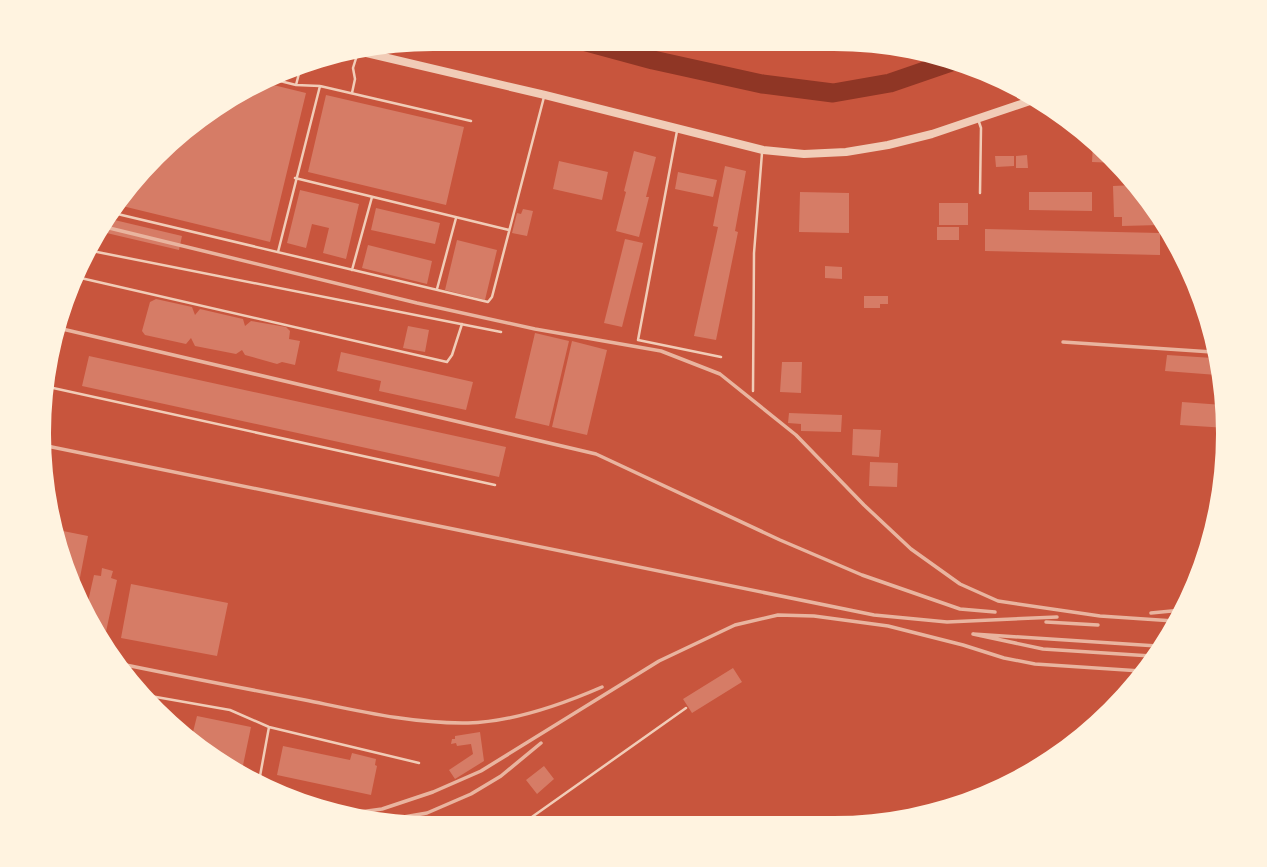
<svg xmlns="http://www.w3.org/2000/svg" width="1267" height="867" viewBox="0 0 1267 867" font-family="Manrope,sans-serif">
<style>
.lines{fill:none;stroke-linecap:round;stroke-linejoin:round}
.stream{stroke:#8f3625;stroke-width:3.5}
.river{stroke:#8f3625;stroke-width:19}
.building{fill:#d67c66}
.service{stroke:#f1ccb7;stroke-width:2.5}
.tertiary{stroke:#f1ccb7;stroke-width:8}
.rail{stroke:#e9b49f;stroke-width:3.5}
</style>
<rect width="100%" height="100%" fill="#c8553d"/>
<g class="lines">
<path class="stream" d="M652,42L653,60"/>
<path class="river" d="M583,41L653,60L762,84L833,93L890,83L954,61"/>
</g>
<path class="building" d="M261,82L306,93L270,242L114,204L120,193L214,105Z
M326,95L464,127L446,205L308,172Z
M1093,142L1097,143L1113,154L1118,163L1092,162Z
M634,151L656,157L646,197H649L639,237L616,231L626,192L624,191Z
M1027,155L1028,168H1016V156Z
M995,156H1014V166L996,167Z
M559,161L608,172L602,200L553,189Z
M725,166L746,171L735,231L738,232L716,340L694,336L718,227L713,226Z
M678,172L717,180L713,197L675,189Z
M1134,185L1160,225L1122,226V217H1114L1113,186Z
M300,190L359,204L346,259L323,253L329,228L312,224L306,248L287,243Z
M800,192L849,193V233L799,232Z
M1029,192H1092V211L1029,210Z
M939,203H968V225H939Z
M376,208L440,223L435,244L371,230Z
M523,209L533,211L527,236L512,233L517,213L521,214Z
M106,218L182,236L179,250L98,231Z
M937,227H959V240H937Z
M985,229L1160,233V255L985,251Z
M625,239L643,243L622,327L604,323Z
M457,240L497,250L485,300L445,290Z
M368,245L432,261L427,284L362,268Z
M825,266L842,267V279L825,278Z
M864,296H888V304H880V308H864Z
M156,299L192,307L195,315L200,309L243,319L245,326L251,321L286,327L290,331L289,339L300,341L295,365L282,362L277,364L245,355L242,350L236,354L195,346L191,338L186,344L145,335L142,331L150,302Z
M408,326L429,330L425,352L403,348Z
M535,333L569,341L549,426L515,418Z
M572,341L607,350L587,435L552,427Z
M341,352L473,382L466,410L379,391L381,381L337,371Z
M1167,355L1213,358L1217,375L1165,371Z
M89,356L506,447L499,477L82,386Z
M782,362H802L801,393L780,392Z
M1182,402L1223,405L1227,428L1180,425Z
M789,413L842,415L841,432L801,431V424L788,423Z
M853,429L881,430L879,457L852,455Z
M870,462L898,463L897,487L869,486Z
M53,529L88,536L77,593Z
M102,568L113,571L111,578L117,580L103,646L91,631L85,615L94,575L101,576Z
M131,584L228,603L217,656L121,638Z
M733,668L742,682L692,713L683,699Z
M197,716L251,727L241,775L185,735L192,736Z
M480,732L484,761L455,779L449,770L473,754L471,744L457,746L456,743L451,744L452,739H455V736Z
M283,746L350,760L352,753L376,759L375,765L377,766L371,795L277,775Z
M544,766L554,779L537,794L526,780Z"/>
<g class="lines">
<path class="service" d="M268,78L296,85L320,86L471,121
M296,85L302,62
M352,93L355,79L353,68L358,52
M979,122L981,128L980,193
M677,131L638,340L721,357
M295,178L509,230
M109,212L488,302L492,297L544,97
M87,250L501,332
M278,252L320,86
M352,270L372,197
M72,276L447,362L452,355L462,324
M437,289L456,218
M44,386L495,485
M753,391L754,253L762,153
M139,694L230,710L269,727L419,763
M258,787L269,727
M522,824L686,708"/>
<path class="tertiary" d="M358,51L545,95L763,150L804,154L846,152L888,145L932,134L1036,99"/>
<path class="rail" d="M101,226L417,303L535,329L661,351L720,374L796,435L864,505L911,549L960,584L998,601L1100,616L1174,621
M58,328L596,454L780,540L862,575L960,609L995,612
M1063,342L1212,352
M42,445L874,615L947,622L1057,617
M1151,613L1182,610
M1046,622L1098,625
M1151,656L1043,649L973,634L1157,646
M116,663C179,676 242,688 305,700C359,711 413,724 468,723C511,722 563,704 602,687
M338,815L382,809L433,792L481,771L659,661L735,625L778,615L814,616L888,626L963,645L1004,658L1035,664L1141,671
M380,821L427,813L471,794L501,776L541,743"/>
</g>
<path d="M0 0H1267V867H0ZM433 51H834A382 382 0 0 1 1216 433V434A382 382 0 0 1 834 816H433A382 382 0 0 1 51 434V433A382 382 0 0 1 433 51Z" fill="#fff3e0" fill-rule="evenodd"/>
</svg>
